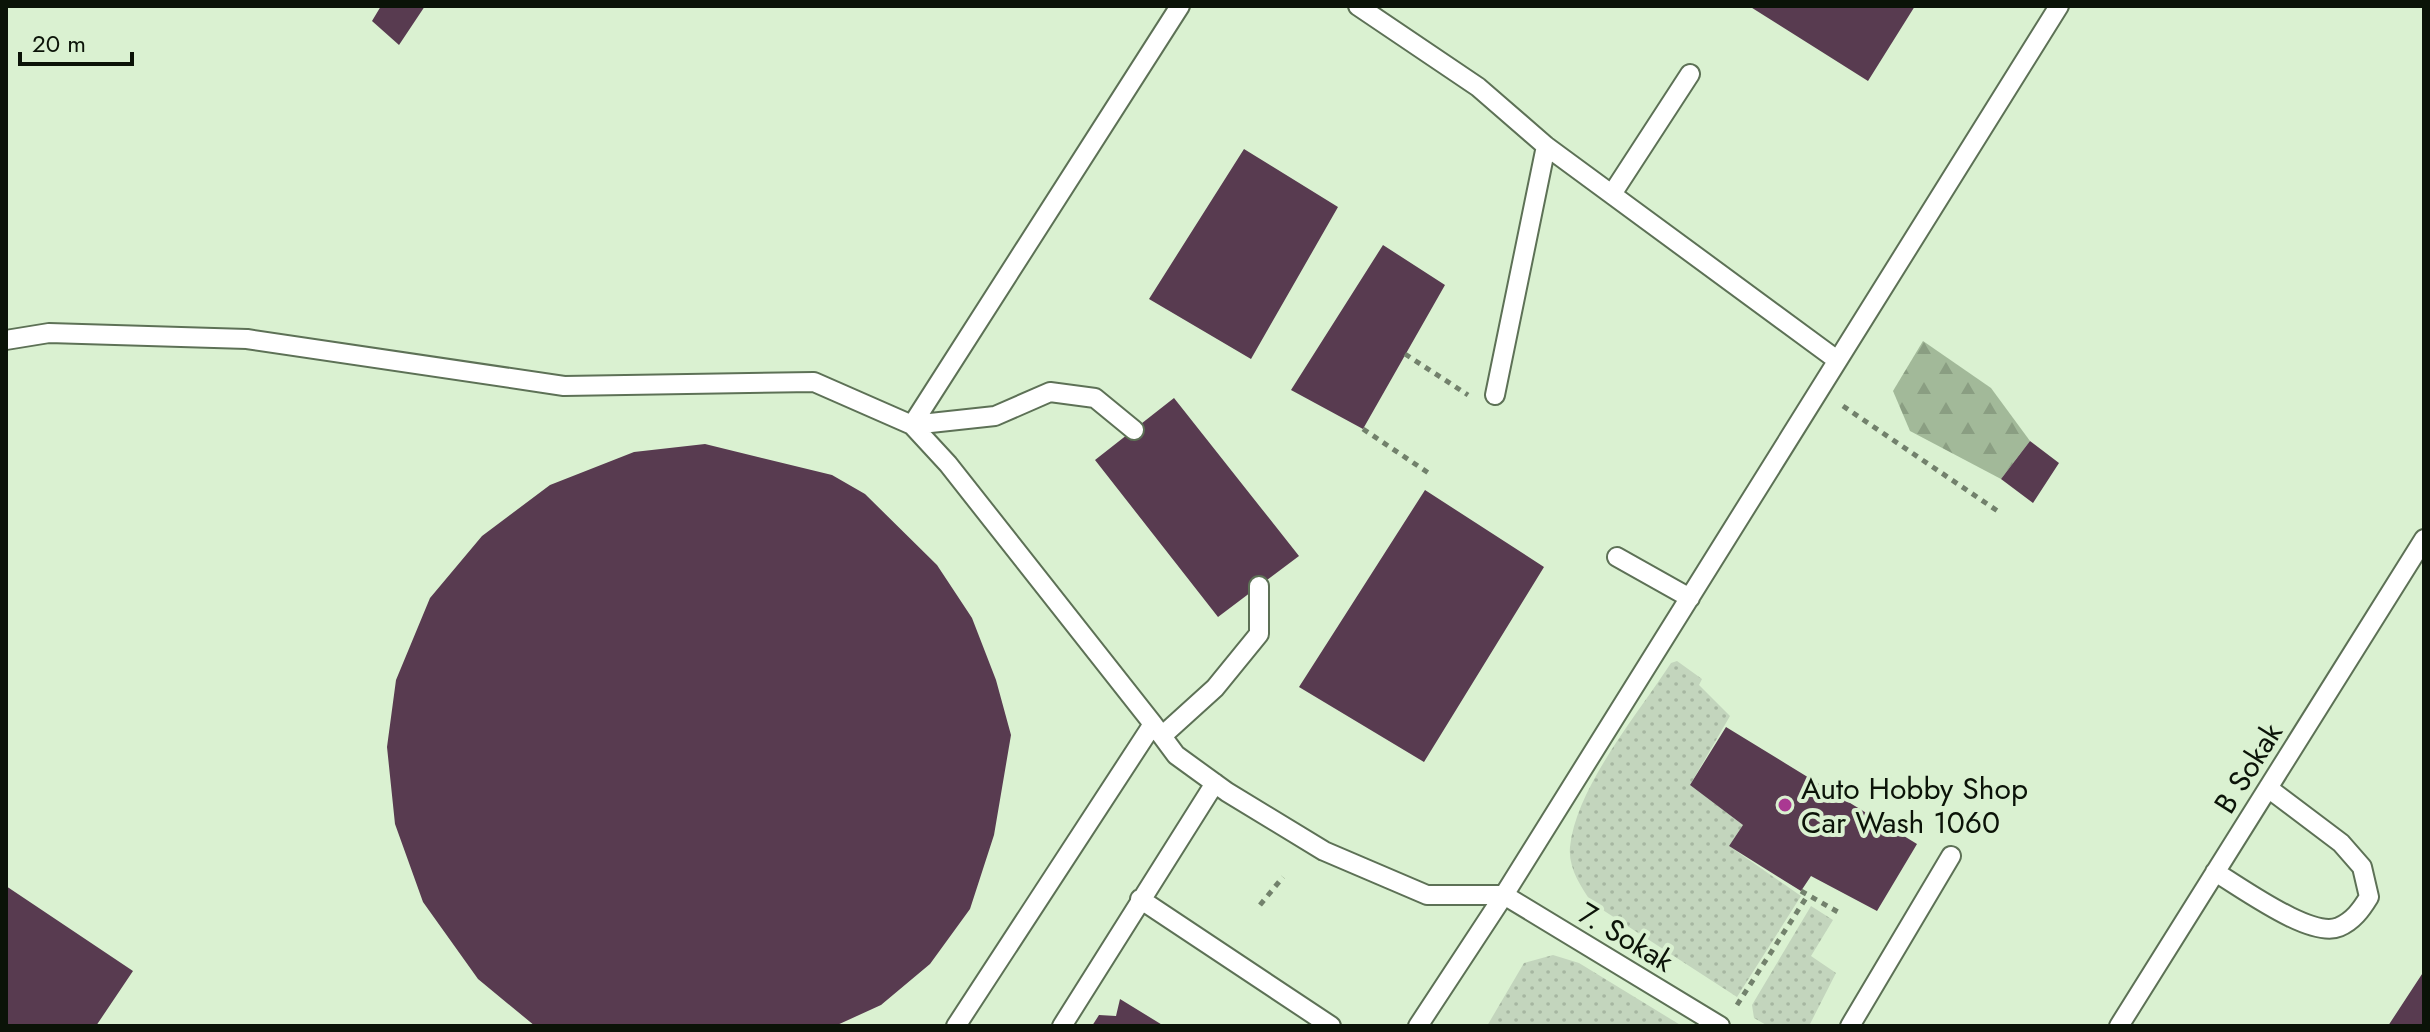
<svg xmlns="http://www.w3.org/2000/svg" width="2430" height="1032" viewBox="0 0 2430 1032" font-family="Jost,sans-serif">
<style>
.grass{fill:url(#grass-dots)}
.forest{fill:url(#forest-firs)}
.building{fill:#583b50}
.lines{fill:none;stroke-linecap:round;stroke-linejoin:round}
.service-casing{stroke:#5d7156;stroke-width:22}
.path{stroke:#72816c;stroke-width:5;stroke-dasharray:6 6;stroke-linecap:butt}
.service{stroke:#fff;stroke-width:18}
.poi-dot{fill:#aa3892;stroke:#daf1d1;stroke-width:3}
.labels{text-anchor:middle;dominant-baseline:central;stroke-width:8;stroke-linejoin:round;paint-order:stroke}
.street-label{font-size:30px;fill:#0b1308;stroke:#daf1d1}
.poi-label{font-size:30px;fill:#0b1308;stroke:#daf1d1;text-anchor:start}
</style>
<defs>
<pattern id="grass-dots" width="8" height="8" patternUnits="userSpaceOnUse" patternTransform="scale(2)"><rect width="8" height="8" fill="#c3d5bd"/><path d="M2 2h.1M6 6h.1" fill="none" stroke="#a6b6a1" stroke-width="1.8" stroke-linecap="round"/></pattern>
<pattern id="forest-firs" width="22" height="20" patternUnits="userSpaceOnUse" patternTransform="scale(2)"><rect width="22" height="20" fill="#a2b999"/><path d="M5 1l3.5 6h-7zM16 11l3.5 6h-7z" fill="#8a9e82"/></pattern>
</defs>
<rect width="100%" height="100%" fill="#daf1d1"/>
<path class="grass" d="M1677,661L1702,679L1699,685L1730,716L1690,785L1743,825L1729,846L1801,896L1737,997L1592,903C1581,887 1568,868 1570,847C1576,787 1638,714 1671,663Z
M1811,906L1833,920L1811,956L1836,973L1809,1026H1768L1754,1018L1752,1005Z
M1553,955L1579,963L1682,1026H1487L1524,963Z"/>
<path class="forest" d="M1923,341L1991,388L2030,441L2001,479L1910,431L1893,391Z"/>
<path class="building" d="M381,6H425L399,45L372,21Z
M1749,6H1915L1868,81Z
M1244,149L1338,207L1251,359L1149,299Z
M1383,245L1445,285L1363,429L1291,390Z
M1174,398L1299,556L1218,617L1095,460Z
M2030,441L2059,463L2033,503L2001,479Z
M705,444L832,475L865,494L937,565L972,618L996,680L1011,735L994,835L970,909L930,964L881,1005L835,1026H535L478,979L423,902L395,824L387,747L396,680L430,598L482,536L550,485L634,452Z
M1425,490L1544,567L1424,762L1299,687Z
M1726,727L1917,844L1877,911L1811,876L1801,891L1729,846L1743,825L1690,785Z
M6,886L133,971L96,1026H6Z
M2424,971V1026H2388Z
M1120,999L1164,1026H1092L1099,1015L1116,1016Z"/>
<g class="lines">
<g class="service-casing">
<path id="service" d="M1358,6L1478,87L1546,146L1837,360
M1612,194L1690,74
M6,340L49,333L247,339L564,386L814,382L912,425L995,416L1050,392L1095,398L1134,430
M1495,395L1546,146
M1617,557L1690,598
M1153,724L1176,755L1227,792L1324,851L1427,895H1504L1720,1026
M1162,736L1215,688L1259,634V586
M2215,872C2241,887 2311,939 2339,927C2353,921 2361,910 2369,897L2362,867L2341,843L2268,788
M1140,899L1331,1026
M956,1026L1153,724L948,464L912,425L1180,6
M1062,1026L1215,783
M1418,1026L1504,895L2059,6
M1850,1026L1951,856
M2119,1026L2424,539"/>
</g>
<path class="path" d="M1405,354L1468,395
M1843,406L1999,512
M1363,429L1430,474
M1801,891L1838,912
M1260,905L1283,877
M1737,1005L1808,895"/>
<use href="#service" class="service"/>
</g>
<circle class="poi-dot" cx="1785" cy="805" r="8"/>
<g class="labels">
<g class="street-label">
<text transform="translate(2248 768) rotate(-58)">B Sokak</text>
<text transform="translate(1626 937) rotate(31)">7. Sokak</text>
</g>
<g class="poi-label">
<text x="1801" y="788">Auto Hobby Shop<tspan x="1801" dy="34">Car Wash 1060</tspan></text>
</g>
</g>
<rect width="2430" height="1032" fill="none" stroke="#0b1308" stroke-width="16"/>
<path d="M20 52v12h112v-12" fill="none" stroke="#0b1308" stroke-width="4"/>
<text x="32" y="52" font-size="24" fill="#0b1308" stroke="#daf1d1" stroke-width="6" paint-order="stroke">20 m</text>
</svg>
